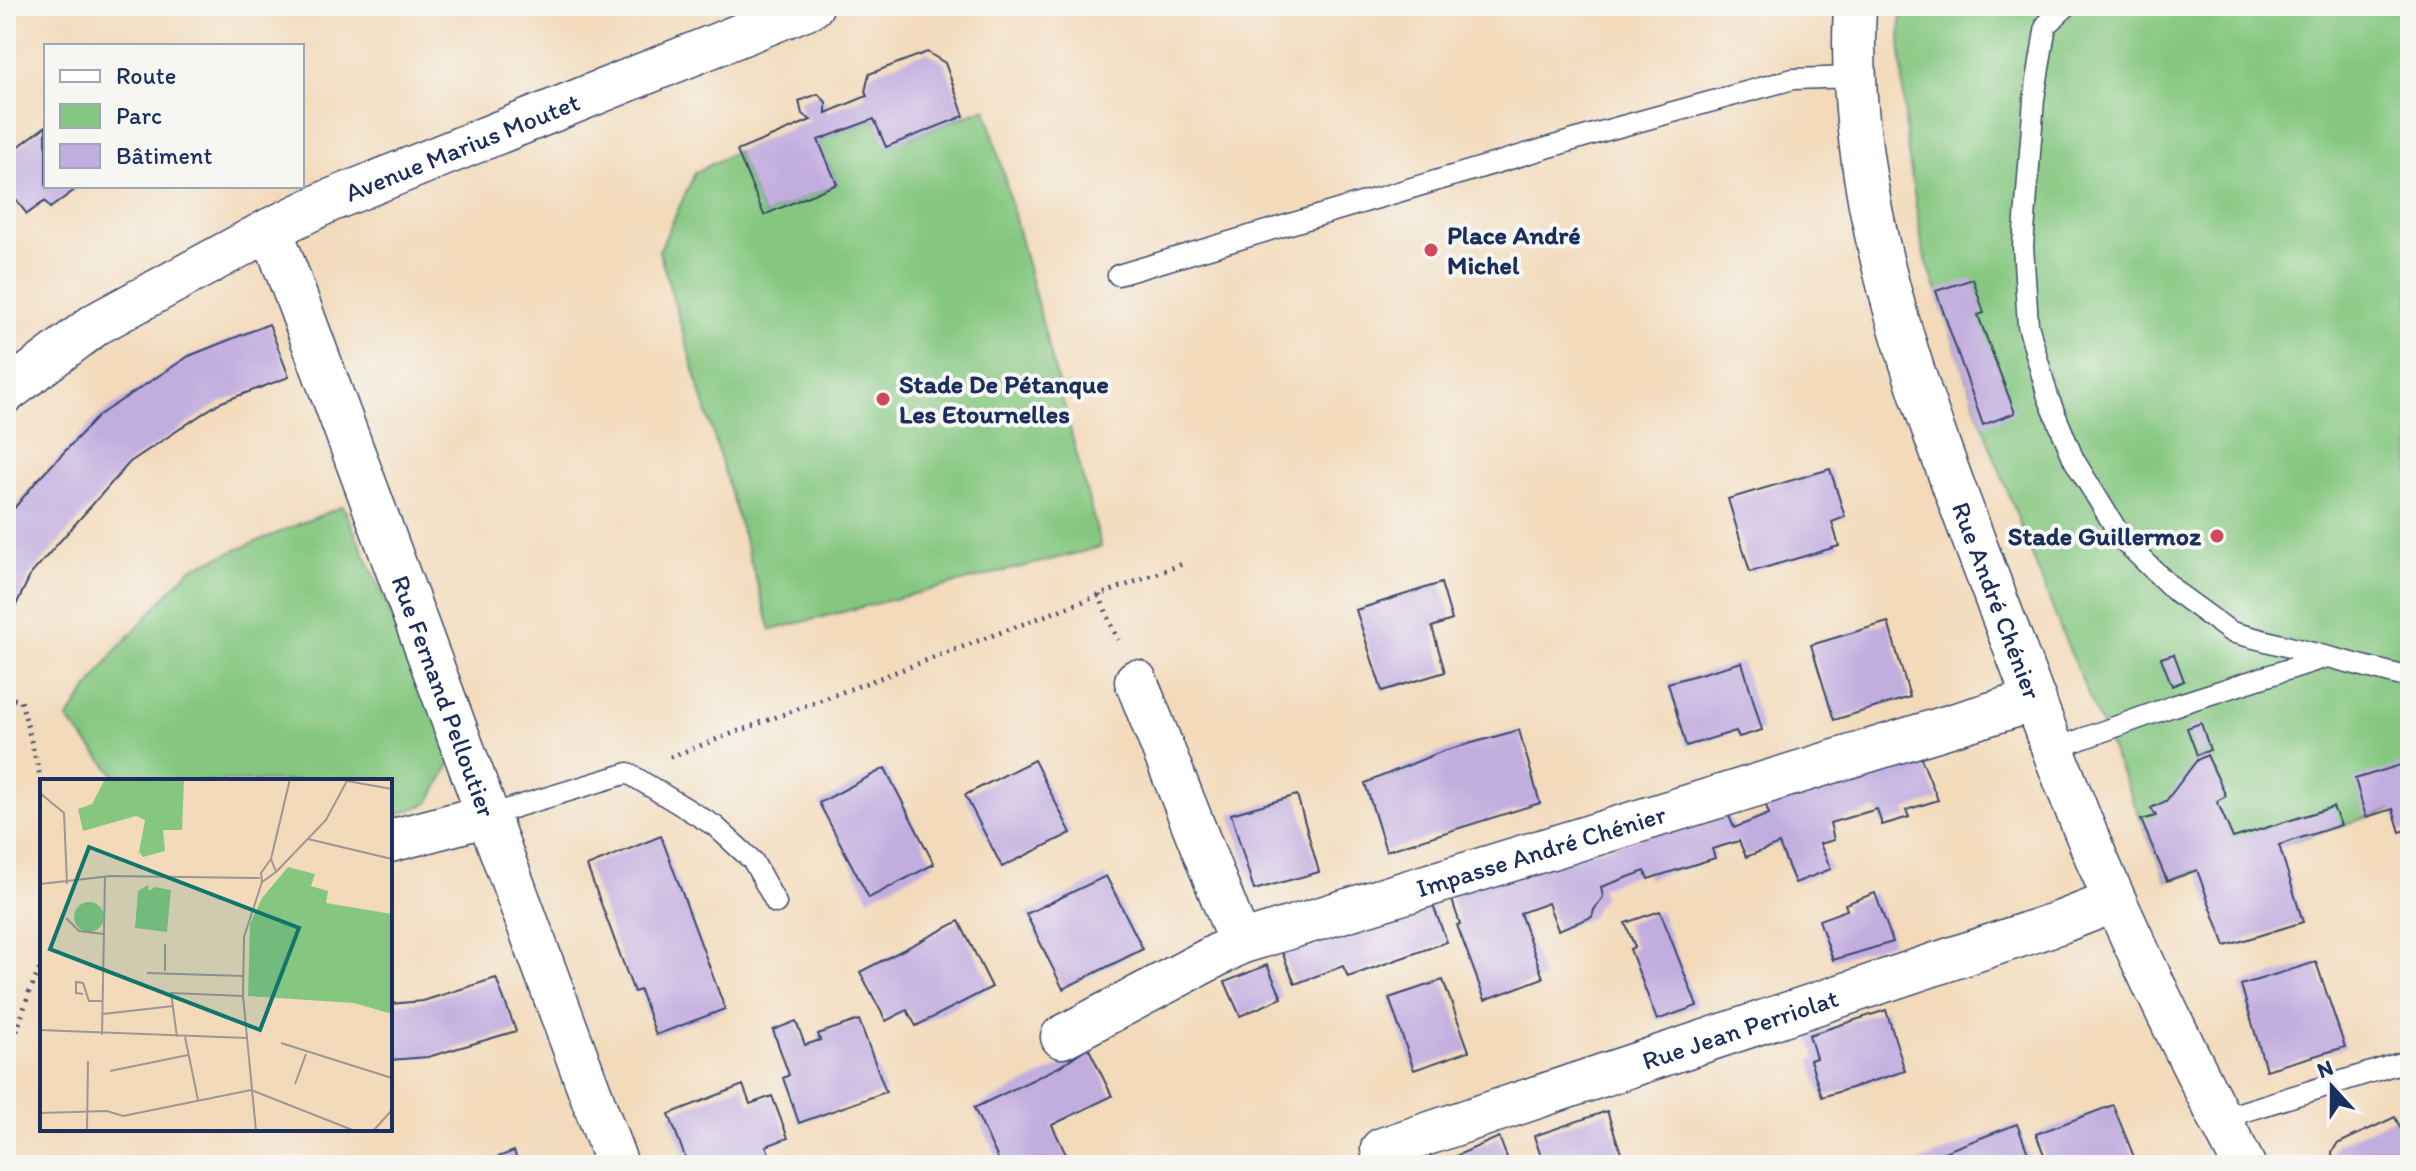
<svg xmlns="http://www.w3.org/2000/svg" width="2416" height="1171" viewBox="0 0 2416 1171" font-family="Itim,sans-serif">
<style>
.green{fill:#85c780;stroke:#507b6f;stroke-width:2}
.building{fill:#c2addf}
.lines{fill:none;stroke-linecap:round;stroke-linejoin:round}
.service-casing{stroke:#3b496c;stroke-width:23}
.minor-casing{stroke:#3b496c;stroke-width:45}
.path{stroke:#3b496c;stroke-width:5;stroke-dasharray:2 6;stroke-linecap:butt}
.service{stroke:#fff;stroke-width:20}
.minor{stroke:#fff;stroke-width:42}
.poi-dot{fill:#d1495b;stroke:#f6f6f2;stroke-width:3}
.labels{text-anchor:middle;dominant-baseline:central;stroke-width:8;stroke-linejoin:round;paint-order:stroke}
.street-label{font-size:26px;fill:#1b2f5e;stroke:#f6f6f2}
.poi-label{font-size:26px;font-weight:bold;fill:#1b2f5e;stroke:#f6f6f2;text-anchor:start}
.inset-road{fill:none;stroke:#9d9695;stroke-width:2}
.view{fill:#0f766e;fill-opacity:0.15;stroke:#0f766e;stroke-width:4}
.inset-edge{fill:none;stroke:#1b2f5e;stroke-width:4}
</style>
<rect width="100%" height="100%" fill="#f6f6f2"/>
<filter id="ink" filterUnits="userSpaceOnUse"><feTurbulence type="fractalNoise" baseFrequency=".0125" numOctaves="2"/><feDisplacementMap in="SourceGraphic" scale="16" xChannelSelector="R" yChannelSelector="G"/><feConvolveMatrix kernelMatrix="1 2 1 2 8 2 1 2 1" color-interpolation-filters="sRGB"/></filter>
<filter id="wash" filterUnits="userSpaceOnUse"><feTurbulence type="fractalNoise" baseFrequency=".006" numOctaves="4" result="noise"/><feDisplacementMap in="SourceGraphic" scale="32" xChannelSelector="R" yChannelSelector="G"/><feGaussianBlur stdDeviation="1.8" result="paint"/><feColorMatrix in="noise" values="0 0 0 0 0 0 0 0 0 0 0 0 0 0 0 0 0 1.4 0 .05"/><feComposite in="paint" operator="in"/></filter>
<g filter="url(#wash)">
<rect width="100%" height="100%" fill="#f3daba"/>
<path class="green" d="M1902,6H2410V804L2167,881L2060,628L1989,443L1923,251L1907,147L1900,37Z
M986,108L1101,547L771,630L659,251L695,173L737,151L764,215L837,184L818,140L874,119L887,146Z
M343,506L454,756L429,803L390,817V781H120L67,719L113,654L190,569Z"/>
<g id="blocks">
<path class="building" d="M281,6H302L288,16Z
M927,52L945,63L964,116L886,147L874,119L818,140L837,184L764,215L737,151L811,120L802,114L799,101L818,94L826,102V113L867,96L865,92L869,74Z
M46,126V186H80L50,208L45,201L27,214L6,187V166L14,159L10,153Z
M1973,279L1984,313L1978,315L2015,413L1983,425L1936,291Z
M269,324L289,377L219,403L130,462L31,574L6,626V518L35,483L99,415L189,356Z
M1830,469L1845,517L1832,522L1839,546L1750,572L1728,499Z
M1441,583L1452,620L1432,627L1445,672L1382,691L1356,610Z
M1888,622L1910,697L1834,720L1811,645Z
M2174,654L2184,681L2172,686L2161,658Z
M1742,662L1762,730L1739,737L1736,731L1686,746L1668,683Z
M2201,723L2210,750L2197,755L2187,728Z
M1519,730L1540,803L1386,851L1365,783L1443,751Z
M1919,753L1938,800L1906,810L1909,817L1882,825L1877,809L1830,823L1834,840L1820,844L1831,869L1795,883L1779,844L1746,857L1739,841L1712,849L1715,858L1648,879L1645,871L1601,887L1603,897L1594,910L1592,917L1558,930L1548,903L1520,913L1543,978L1485,1000L1457,925L1460,924L1450,894L1727,811L1734,828L1769,814L1764,800Z
M2207,755L2226,796L2217,801L2233,838L2333,807L2341,825L2279,845L2303,922L2225,946L2197,870L2167,881L2141,820L2156,816L2151,808L2166,801L2197,760Z
M1034,760L1071,833L1002,867L965,795Z
M2410,762V829L2400,832L2393,809L2366,817L2355,779Z
M885,768L934,864L869,898L819,803Z
M1297,795L1319,872L1254,890L1231,814Z
M661,836L725,1009L656,1035L640,990L634,992L587,866Z
M1106,876L1143,949L1063,989L1026,914Z
M1875,893L1893,942L1833,960L1819,920L1847,910L1845,904Z
M1431,900L1447,942L1348,977L1343,966L1295,984L1281,950Z
M1660,911L1697,1006L1657,1020L1630,949L1635,947L1625,923Z
M959,921L992,987L916,1026L907,1010L886,1021L860,972Z
M2316,962L2345,1047L2266,1070L2241,985Z
M1267,965L1282,998L1240,1016L1225,982Z
M496,978L516,1031L428,1057L390,1060V1004L423,1001Z
M1443,980L1469,1051L1414,1070L1389,998Z
M1886,1010L1905,1071L1822,1097L1810,1060L1816,1058L1809,1035Z
M859,1020L886,1092L799,1123L783,1078L789,1075L773,1030L796,1021L805,1045L820,1040L818,1034Z
M1088,1047L1112,1096L1052,1125L1071,1165H1001L974,1108L1059,1067Z
M743,1085L750,1104L772,1096L788,1138L766,1146L774,1165H688L669,1114Z
M2113,1105L2136,1162L2127,1165H2048L2036,1134Z
M1607,1111L1625,1165H1544L1534,1136Z
M2395,1117L2410,1148V1165H2333L2332,1152L2337,1144Z
M2017,1124L2032,1164L1910,1165Z
M1499,1137L1510,1165H1435Z
M514,1151L519,1165H477Z"/>
</g>
</g>
<g filter="url(#ink)">
<use href="#blocks" fill-opacity="0" stroke="#3b496c" stroke-width="2"/>
<g class="lines">
<g class="service-casing">
<path id="service" d="M2067,6L2046,25L2034,99L2023,246L2028,325L2048,397L2074,460L2123,540L2176,592L2231,632L2410,678
M1118,275L1604,131L1793,79L1854,77
M2054,749L2173,706L2327,657
M489,815L628,773L715,826L753,861L776,903
M2220,1119L2410,1060"/>
</g>
<g class="minor-casing">
<g id="minor">
<path id="s1" d="M1855,6C1844,214 1926,413 1998,604C2036,703 2072,806 2116,903C2156,992 2199,1079 2244,1165"/>
<path id="s2" d="M271,229L617,1165"/>
<path id="s3" d="M6,392L96,324L271,229L329,201L812,6"/>
<path d="M1136,681L1240,943"/>
<path d="M390,841L489,815"/>
<path id="s4" d="M1062,1037L1240,943L2035,700"/>
<path id="s5" d="M1391,1165L1382,1149L2061,922L2115,901"/>
</g>
</g>
<path class="path" d="M1099,595L1118,640
M6,697L21,701L42,784
M670,757L1185,563
M6,1051L11,1049L29,993L42,964"/>
<use href="#service" class="service"/>
<use href="#minor" class="minor"/>
</g>
</g>
<g class="poi-dot">
<circle cx="1431" cy="250" r="8"/>
<circle cx="883" cy="399" r="8"/>
<circle cx="2217" cy="536" r="8"/>
</g>
<g class="labels">
<g class="street-label">
<text stroke="none"><textPath href="#s3" startOffset="520">Avenue Marius Moutet</textPath></text>
<text stroke="none"><textPath href="#s1" startOffset="616">Rue André Chénier</textPath></text>
<text stroke="none"><textPath href="#s2" startOffset="498">Rue Fernand Pelloutier</textPath></text>
<text stroke="none"><textPath href="#s4" startOffset="516">Impasse André Chénier</textPath></text>
<text stroke="none"><textPath href="#s5" startOffset="396">Rue Jean Perriolat</textPath></text>
</g>
<g class="poi-label">
<text x="1447" y="235">Place André<tspan x="1447" dy="30">Michel</tspan></text>
<text x="899" y="384">Stade De Pétanque<tspan x="899" dy="30">Les Etournelles</tspan></text>
<text x="2201" y="536" text-anchor="end">Stade Guillermoz</text>
</g>
</g>
<g transform="translate(40 779)">
<rect width="352" height="352" fill="#f3daba"/>
<path d="M65,0H144L142,51H123L125,72L103,78L99,73L105,41L96,37L43,52L38,30L52,25ZM248,88L275,95L271,107L288,112L286,124L352,135V235L314,224L208,217L210,145L222,119ZM108,106L109,112L115,108L131,111L127,153L95,149L98,112ZM34 138a15 15 0 1 1 30 0a15 15 0 1 1-30 0Z" fill="#85c780"/>
<path class="inset-road" d="M307,2L352,10M0,14L24,34L27,105M268,60L352,80M231,80L250,0M236,93L286,41L308,0M222,103L236,93L231,80M0,105L71,97L220,99M26,139L39,152L64,155M125,165V192M107,194L203,197M43,215L36,214V203L43,204L49,222H63M63,235L133,227M0,251L207,259M62,256L65,97M137,258L131,214L203,217M145,258L158,321M241,264L352,299M70,292L148,276M255,305L266,275M0,334L67,332L83,337L211,311L315,352M47,352L48,282M216,352L203,217L204,158L222,103L221,94L231,80M333,352L352,331"/>
<path class="view" d="M49,68L259,149L220,251L10,170Z"/>
<rect width="352" height="352" class="inset-edge"/>
</g>
<rect width="2416" height="1171" fill="none" stroke="#f6f6f2" stroke-width="32"/>
<rect x="44" y="44" width="260" height="144" fill="#f6f6f2" stroke="#9ea6b7" stroke-width="2"/>
<rect x="60" y="70" width="40" height="12" fill="#ffffff" stroke="#9ea6b7" stroke-width="2"/>
<text x="116" y="84" font-size="24" fill="#1b2f5e">Route</text>
<rect x="60" y="104" width="40" height="24" fill="#85c780" stroke="#9ea6b7" stroke-width="2"/>
<text x="116" y="124" font-size="24" fill="#1b2f5e">Parc</text>
<rect x="60" y="144" width="40" height="24" fill="#c2addf" stroke="#9ea6b7" stroke-width="2"/>
<text x="116" y="164" font-size="24" fill="#1b2f5e">Bâtiment</text>
<g transform="translate(2332 1087) rotate(339)" stroke="#f6f6f2" stroke-width="6" paint-order="stroke">
<path d="M0-6L14 30L0 20L-14 30Z" fill="#1b2f5e"/>
<text y="-12" font-size="22" font-weight="bold" text-anchor="middle" fill="#1b2f5e">N</text>
</g>
</svg>
